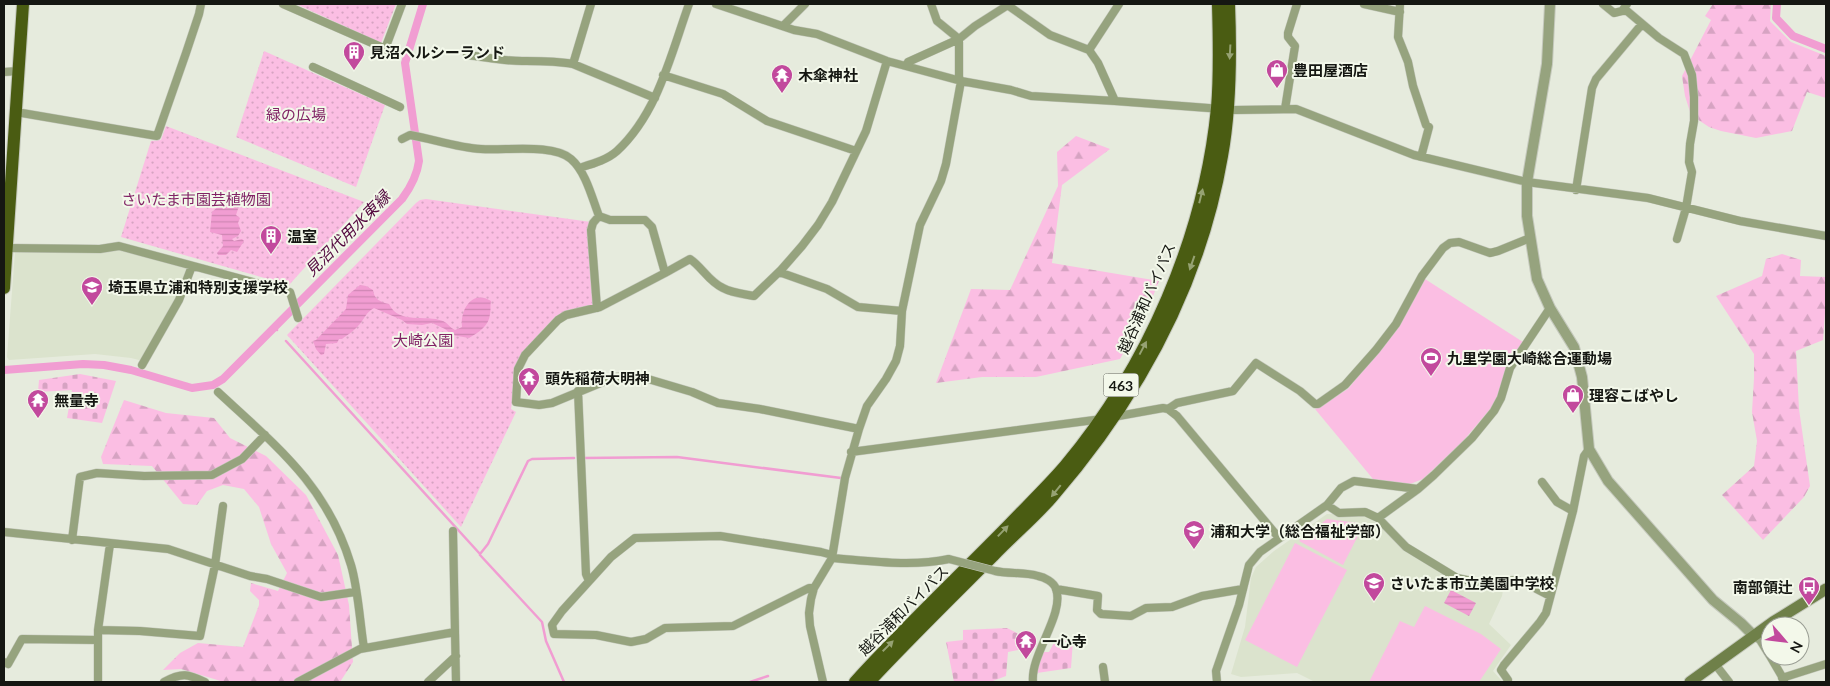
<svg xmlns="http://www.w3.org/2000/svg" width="1830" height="686" viewBox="0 0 1830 686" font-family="Lato,'Noto Sans JP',sans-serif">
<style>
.built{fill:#dbe3cd}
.green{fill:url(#green-dots)}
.forest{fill:url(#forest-firs)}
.cemetery{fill:url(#cemetery-stones)}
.pitch{fill:#fbbee3}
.water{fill:url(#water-rules)}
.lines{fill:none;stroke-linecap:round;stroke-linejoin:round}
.stream{stroke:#f19dd2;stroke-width:2.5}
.canal{stroke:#f19dd2;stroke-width:8}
.minor-casing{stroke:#c5c9bd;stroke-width:9}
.tertiary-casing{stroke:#c5c9bd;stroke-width:12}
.secondary-casing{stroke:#c5c9bd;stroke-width:13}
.trunk-casing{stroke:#c5c9bd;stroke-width:14}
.minor{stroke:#96a37e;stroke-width:8}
.tertiary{stroke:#96a37e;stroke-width:10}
.secondary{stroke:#6f8049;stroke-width:11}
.trunk{stroke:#4a5c12;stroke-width:12}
.minor-bridge-casing{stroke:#c5c9bd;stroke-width:9;stroke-linecap:butt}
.minor-bridge{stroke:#96a37e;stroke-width:8}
.oneway{fill:#96a273}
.labels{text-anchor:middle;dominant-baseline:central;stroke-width:4;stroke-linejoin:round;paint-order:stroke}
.shield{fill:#f3f8ea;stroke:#585a53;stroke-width:1}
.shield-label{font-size:14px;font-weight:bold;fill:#151712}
.poi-label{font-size:15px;font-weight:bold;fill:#151712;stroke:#f3f8ea;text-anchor:start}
.park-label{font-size:15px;fill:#812265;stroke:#f3f8ea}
.street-label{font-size:15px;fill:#151712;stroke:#f3f8ea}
.water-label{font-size:16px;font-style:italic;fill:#53093f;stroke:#f3f8ea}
</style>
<defs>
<pattern id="green-dots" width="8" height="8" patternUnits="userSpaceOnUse" patternTransform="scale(1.25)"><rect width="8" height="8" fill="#fbbee3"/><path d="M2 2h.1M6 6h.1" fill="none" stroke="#d6a3c2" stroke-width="1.8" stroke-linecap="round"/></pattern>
<pattern id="forest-firs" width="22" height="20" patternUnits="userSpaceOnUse" patternTransform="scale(1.25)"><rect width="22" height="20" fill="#fbbee3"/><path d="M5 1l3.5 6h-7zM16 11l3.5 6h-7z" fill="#d6a3c2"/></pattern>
<pattern id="cemetery-stones" width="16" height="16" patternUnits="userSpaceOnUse" patternTransform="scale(1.25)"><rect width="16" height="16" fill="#fbbee3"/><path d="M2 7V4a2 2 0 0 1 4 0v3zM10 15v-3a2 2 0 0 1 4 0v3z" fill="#d6a3c2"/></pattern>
<pattern id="water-rules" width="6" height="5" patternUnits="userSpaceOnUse" patternTransform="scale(1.25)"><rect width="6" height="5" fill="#f19dd2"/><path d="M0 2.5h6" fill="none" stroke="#ce86b3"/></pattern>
</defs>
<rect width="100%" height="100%" fill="#e6ebdd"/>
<path class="built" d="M117,249L185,267L187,271L176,302L142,359L139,360L131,358L95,354L9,360L7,357L15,252H103Z
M1327,514L1368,515L1458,581L1481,586L1504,584L1502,596L1489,624L1511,645L1493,671L1502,681L1315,682L1297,673L1241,677L1231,674L1245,627L1251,578L1256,567L1274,551Z"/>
<path class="green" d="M296,4H396L381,43Z
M264,51L385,105L356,187L236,137Z
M166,126L364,202L289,285L121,237L151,141L161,140Z
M426,199L591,222L595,301L592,306L565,314L517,369L511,409L516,412L461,527L287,335L416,203L420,200Z"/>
<path class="forest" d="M1713,4H1771L1770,21L1791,42L1826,56V98L1807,92L1792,131L1756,138L1721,131L1709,127L1691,115L1685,96L1682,76L1711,20L1705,16Z
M1076,136L1110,149L1062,185L1052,263L1159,281L1149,306L1120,359L1036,377H982L936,383L971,289L1010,290L1058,186L1057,152Z
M1782,254L1801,260L1800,276L1826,277V300L1823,340L1796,351L1799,409L1810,486L1804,497L1763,540L1722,495L1754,466L1757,441L1752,412L1754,378V354L1716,296L1762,276L1766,259Z
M124,400L166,413L214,418L230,438L266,456L306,495L338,555L349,605L353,662L340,682H224L181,669L163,670L180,653L198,643L243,647L259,605V600L250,591L251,583L278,591L287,573L271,544L259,507L244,489L223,485L207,491L197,505L183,504L152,466L103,464L101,457Z"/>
<path class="cemetery" d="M80,374L116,381L102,423L67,418L72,390L38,392L39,380Z
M1007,628L1035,642L1038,646L1008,652L1006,676L990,682H954L946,642L963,640V630Z
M1056,639L1073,640L1071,668L1037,673L1042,652H1049Z"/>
<path class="pitch" d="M1425,279L1523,342L1508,365L1499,394L1492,407L1463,441L1423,479L1410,484L1373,479L1315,409L1348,389L1400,324Z
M1327,519L1358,523L1362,528L1343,565L1299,541Z
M1295,543L1347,570L1297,667L1245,640Z
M1425,606L1481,634L1501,649L1479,682H1369L1400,621L1414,627Z"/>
<path class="water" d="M234,199V205L238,209L236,215L240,218L238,223L241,231L238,236L232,239L234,241L242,239L244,241L237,252L231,250L226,255H218L217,253L223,246L222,235L210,232L212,212L221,204L226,206L225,200Z
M360,285L366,286L373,290C374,299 380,302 389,304C399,325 425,314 443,321C448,323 450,328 455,330L462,327C460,310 472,289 491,301C490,305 491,309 490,314C489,326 479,332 469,338L452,335L445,329L432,323L422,325L407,324L402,320L374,308C366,312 364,320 358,326C354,331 347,335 342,339H339L337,343L326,344L324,354L321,355L316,349L313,341L316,340L346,309L348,295Z
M1451,590L1476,603L1469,616L1444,603Z"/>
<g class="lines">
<path class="stream" d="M274,327L277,330
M286,341L480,554L488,544L528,461L532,459L574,458
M584,458L677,457L841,478
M480,555L542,622L546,641L564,682
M750,682L768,676"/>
<path class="canal" d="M1777,4L1776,18L1793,36L1826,49
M4,370L83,364L104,365L131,370L192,388L213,385L223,379L402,199C411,187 417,176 419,161L405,63L423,4"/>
<g class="minor-casing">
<path id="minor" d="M283,4L397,54
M716,4L794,30L817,34L887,61L961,81L1011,90L1031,96L1115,101
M1006,4L1050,35L1089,50L1098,63L1115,101L1235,110L1296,109L1414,155L1527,182L1648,198L1740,221L1826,236
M1364,4L1400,12
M1400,4L1398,37L1408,62L1413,86L1426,125L1429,127L1421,157
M1603,4L1614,13L1622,11L1627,4
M1622,11H1627L1659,38L1684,54L1692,75L1694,97V121L1690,144L1689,162L1692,172L1686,208L1677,239
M783,26L805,4
M385,49L402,4
M1089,50L1119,4
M467,55C486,57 507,62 526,61C543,61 557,61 573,64L655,98
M573,64L591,4
M906,66L908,62L959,39L937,21L931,4
M313,67L400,107
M4,72L18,71
M663,75L723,94L767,121L856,151
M1285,109L1295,46L1288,37V33L1297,4
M16,112L157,136L186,53L199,14L201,4
M402,139L410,135C433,139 458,148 481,149C504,151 553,143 571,159C586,172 592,198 599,216L610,220H645L652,227L665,273L690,259C702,267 709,282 723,288C732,293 744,294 754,296L781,270L802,246L818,225L832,202L866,131L887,61
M579,168C592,164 607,160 617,151C658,113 671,54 689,4
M1576,190L1592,88L1596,79L1642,24
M6,248L100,249L119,246L290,292L298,318
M779,272L827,289L858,307L902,311
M665,273L600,307L566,315L558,320L525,355L518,369L516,402L539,405L552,403L615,377L638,376L692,392L718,403L760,409L859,429
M597,308L591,230L593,223L599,216
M142,365L179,300L192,266
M578,391L586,574L589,581
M218,392C276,446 327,485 351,565C358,588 360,623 364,648
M1168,409L1177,403L1233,391L1256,363L1300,391L1315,404H1318L1345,385L1376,350L1396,324L1422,276L1443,248L1450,243L1459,242L1490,253L1498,251L1530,238
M1113,417L1163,408L1168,409L1177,416L1279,538
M851,452L1102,419
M1542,482L1557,502L1573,511
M1327,505L1339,513L1365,512L1378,518L1406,547L1457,578L1481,583L1516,580L1523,582L1550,596
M1378,518L1418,489
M453,531L456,682
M4,532L168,549L250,576L267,579L321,597L355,592
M72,540L80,477L97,473L144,476L212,475L242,459L265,435
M832,558C871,561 911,567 949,559
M995,571C1009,574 1024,572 1038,576C1044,577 1054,582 1056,589C1065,614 1030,655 1033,682
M814,588H809L733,626L665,628L646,639L631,642L596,635L554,634L552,625L562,611L611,557L635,538L720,536L821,552L832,555
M1056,589L1098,596L1097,610L1101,614L1131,616L1146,608L1172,607L1202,596L1243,589
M98,630L140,631L200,636L215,565L223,506
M1754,636L1760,640L1770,656
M1770,656L1784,680
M4,662L8,664L22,639L98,640
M1715,664L1729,682
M1103,667L1105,682
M1782,678L1826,664
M98,682V630L110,544
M164,682C182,672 188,674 205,682
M298,682L360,649L455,632
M428,682L456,656
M823,682L810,626L809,613L811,599L814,588L832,558L845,478L859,429L867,406L886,379L896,361L900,346L902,311L920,225L941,181L946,164L961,81L959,77V39L975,26L1008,5
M1217,682L1216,671L1239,605L1249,565L1260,552L1327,505L1341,488L1354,481L1418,489L1434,475L1472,438L1494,411L1501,398L1510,368L1550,308
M1507,682L1508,680L1501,670L1504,665L1540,622L1546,613L1573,511L1584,456L1589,449"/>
</g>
<g class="tertiary-casing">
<path id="tertiary" d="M1550,4L1547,64L1527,182V216L1537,279L1550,308L1574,347L1582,377L1589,449L1608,481L1713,600L1741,623L1754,636"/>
</g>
<g class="secondary-casing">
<path id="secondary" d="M1690,682L1773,622L1826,589"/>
</g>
<g class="trunk-casing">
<path id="trunk" d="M4,288L23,4
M855,682C903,629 956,579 1007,527C1026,507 1047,487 1065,466C1148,366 1204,238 1217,108C1220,74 1219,38 1218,4
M869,682C909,639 951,598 993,556C1012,536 1034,518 1052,497C1137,399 1200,284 1222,156C1231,106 1231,54 1229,4"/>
</g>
<use href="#minor" class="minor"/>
<use href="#tertiary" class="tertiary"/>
<use href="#secondary" class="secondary"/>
<use href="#trunk" class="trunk"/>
<g class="minor-bridge-casing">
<path id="minor-bridge" d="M949,559L995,571"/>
</g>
<use href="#minor-bridge" class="minor-bridge"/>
</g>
<defs><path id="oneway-solid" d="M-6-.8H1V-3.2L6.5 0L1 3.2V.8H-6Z" transform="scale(1.25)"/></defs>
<g class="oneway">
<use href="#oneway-solid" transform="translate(1230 52) rotate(93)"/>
<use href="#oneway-solid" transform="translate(1201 196) rotate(-76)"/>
<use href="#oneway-solid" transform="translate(1192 263) rotate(109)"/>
<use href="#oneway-solid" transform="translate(1143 348) rotate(-62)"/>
<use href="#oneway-solid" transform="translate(1056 491) rotate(129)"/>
<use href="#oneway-solid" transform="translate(1003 531) rotate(-46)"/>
<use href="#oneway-solid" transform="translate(888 646) rotate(-45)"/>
</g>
<defs>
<g id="building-pin" transform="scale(1.125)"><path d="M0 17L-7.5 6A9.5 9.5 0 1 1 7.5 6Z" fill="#c2499d" stroke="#f3f8ea"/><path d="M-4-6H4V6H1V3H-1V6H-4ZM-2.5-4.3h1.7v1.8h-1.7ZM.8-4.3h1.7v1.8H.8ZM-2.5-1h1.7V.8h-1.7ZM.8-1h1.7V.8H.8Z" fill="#fff"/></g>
<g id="shop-pin" transform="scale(1.125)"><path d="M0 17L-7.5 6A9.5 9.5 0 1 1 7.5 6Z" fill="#c2499d" stroke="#f3f8ea"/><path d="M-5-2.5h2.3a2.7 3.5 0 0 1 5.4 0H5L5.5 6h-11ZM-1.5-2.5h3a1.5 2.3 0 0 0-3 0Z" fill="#fff"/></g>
<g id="temple-pin" transform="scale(1.125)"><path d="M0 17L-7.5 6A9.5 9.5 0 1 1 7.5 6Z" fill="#c2499d" stroke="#f3f8ea"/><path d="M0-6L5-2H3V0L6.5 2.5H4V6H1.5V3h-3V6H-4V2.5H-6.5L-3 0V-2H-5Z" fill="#fff"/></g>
<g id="school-pin" transform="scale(1.125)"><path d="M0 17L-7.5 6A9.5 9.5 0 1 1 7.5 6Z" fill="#c2499d" stroke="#f3f8ea"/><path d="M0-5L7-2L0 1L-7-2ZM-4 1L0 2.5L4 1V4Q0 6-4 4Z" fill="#fff"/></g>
<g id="stadium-pin" transform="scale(1.125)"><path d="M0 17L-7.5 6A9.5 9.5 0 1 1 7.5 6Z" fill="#c2499d" stroke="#f3f8ea"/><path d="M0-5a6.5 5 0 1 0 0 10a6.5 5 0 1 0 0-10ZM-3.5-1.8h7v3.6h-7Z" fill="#fff"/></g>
<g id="university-pin" transform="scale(1.125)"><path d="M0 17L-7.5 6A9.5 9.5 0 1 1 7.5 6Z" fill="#c2499d" stroke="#f3f8ea"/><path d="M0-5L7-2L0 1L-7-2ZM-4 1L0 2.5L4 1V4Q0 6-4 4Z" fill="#fff"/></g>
<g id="bus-pin" transform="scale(1.125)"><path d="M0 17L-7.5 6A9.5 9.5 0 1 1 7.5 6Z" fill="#c2499d" stroke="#f3f8ea"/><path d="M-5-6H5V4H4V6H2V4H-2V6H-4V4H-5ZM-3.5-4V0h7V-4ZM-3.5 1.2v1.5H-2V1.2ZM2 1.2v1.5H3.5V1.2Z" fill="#fff"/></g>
</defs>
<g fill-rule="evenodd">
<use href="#building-pin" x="354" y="52"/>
<use href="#shop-pin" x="1277" y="70"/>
<use href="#temple-pin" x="782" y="75"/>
<use href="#building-pin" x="271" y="236"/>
<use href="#school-pin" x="92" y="287"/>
<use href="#stadium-pin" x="1431" y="358"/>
<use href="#temple-pin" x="529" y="378"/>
<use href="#shop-pin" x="1573" y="395"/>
<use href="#temple-pin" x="38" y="400"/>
<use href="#university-pin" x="1194" y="531"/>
<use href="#school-pin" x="1374" y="583"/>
<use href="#bus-pin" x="1809" y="587"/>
<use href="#temple-pin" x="1026" y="641"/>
</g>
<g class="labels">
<rect class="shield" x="1103.5" y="373.5" width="35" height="23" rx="4"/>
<g class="shield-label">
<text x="1121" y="385">463</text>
</g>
<g class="poi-label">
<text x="370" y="52">見沼ヘルシーランド</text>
<text x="1293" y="70">豊田屋酒店</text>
<text x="798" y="75">木傘神社</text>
<text x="287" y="236">温室</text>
<text x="108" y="287">埼玉県立浦和特別支援学校</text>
<text x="1447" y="358">九里学園大崎総合運動場</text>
<text x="545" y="378">頭先稲荷大明神</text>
<text x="1589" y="395">理容こばやし</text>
<text x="54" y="400">無量寺</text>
<text x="1210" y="531">浦和大学（総合福祉学部）</text>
<text x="1390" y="583">さいたま市立美園中学校</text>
<text x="1793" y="587" text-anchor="end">南部領辻</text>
<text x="1042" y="641">一心寺</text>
</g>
<g class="park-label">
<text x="296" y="114">緑の広場</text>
<text x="196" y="199">さいたま市園芸植物園</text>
<text x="423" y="340">大崎公園</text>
</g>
<g class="street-label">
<text transform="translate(1146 298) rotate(-66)">越谷浦和バイパス</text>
<text transform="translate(903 610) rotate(-45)">越谷浦和バイパス</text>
</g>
<g class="water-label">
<text transform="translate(347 233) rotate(-45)">見沼代用水東縁</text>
</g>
</g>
<rect width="1830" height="686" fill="none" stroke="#151712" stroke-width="10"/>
<g transform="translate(1785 641) rotate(118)"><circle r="24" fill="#f3f8ea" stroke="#9a9e94"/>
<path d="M0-4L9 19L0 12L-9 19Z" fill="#c2499d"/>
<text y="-8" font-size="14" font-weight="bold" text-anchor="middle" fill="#151712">N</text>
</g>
</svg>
